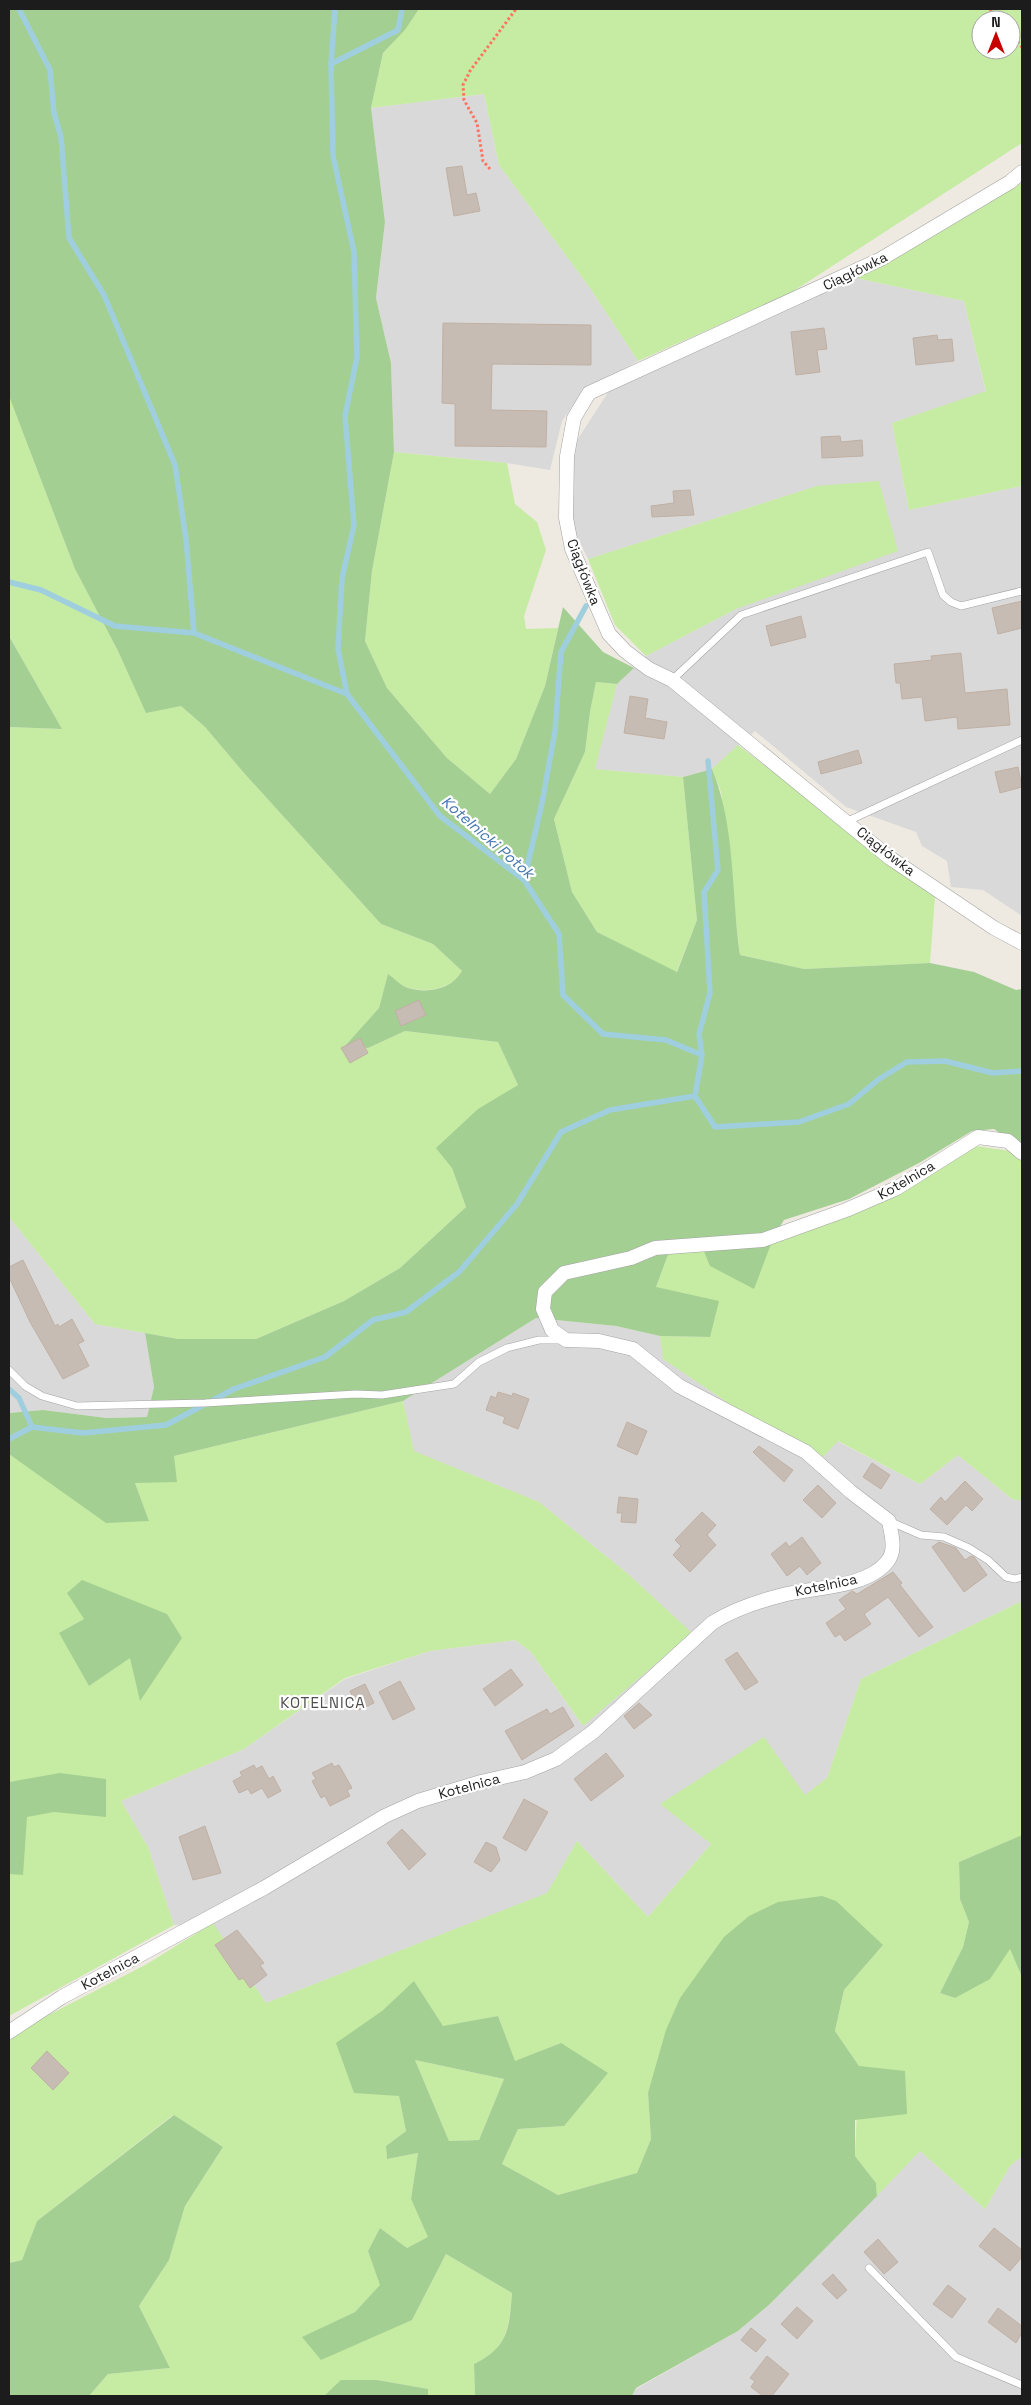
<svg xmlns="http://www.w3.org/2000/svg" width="1031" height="2405" viewBox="0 0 1031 2405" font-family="'Space Grotesk',sans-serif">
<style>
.residential{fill:#dad9d9}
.grass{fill:#c6eba3;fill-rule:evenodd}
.forest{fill:#a4cf93;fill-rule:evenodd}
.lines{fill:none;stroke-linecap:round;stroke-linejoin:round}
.stream{stroke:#9fcfde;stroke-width:5.5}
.building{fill:#c6bcb4;stroke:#c0b0a3}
.service-casing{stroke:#a3a3a3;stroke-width:8}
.minor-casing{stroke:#a3a3a3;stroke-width:15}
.path{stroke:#ff7360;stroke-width:3;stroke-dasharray:2.5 2.5;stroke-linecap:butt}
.service{stroke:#fff;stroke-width:7}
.minor{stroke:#fff;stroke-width:14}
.labels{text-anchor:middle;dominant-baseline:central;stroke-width:4.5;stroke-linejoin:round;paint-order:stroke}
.street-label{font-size:14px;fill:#1c1c1c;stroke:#fff}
.water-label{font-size:15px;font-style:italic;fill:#4578ae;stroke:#fff}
.neighbourhood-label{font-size:15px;letter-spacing:1px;fill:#4f4f4f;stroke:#fff}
</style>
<rect width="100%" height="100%" fill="#eeeae1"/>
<path class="residential" d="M484,94L499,165L590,288L638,361L582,392L562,421L550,470L507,463L394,452L391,363L376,298L385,222L371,108Z
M856,278L964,301L986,392L892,423L909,510L1022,486V916L983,890L951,887L947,861L922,846L916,832L846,807L755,731L712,769L683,777L594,769L617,684L646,656L736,609L817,486L588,559L559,499L570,451L609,391Z
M9,1217L95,1324L145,1333L154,1387L147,1417L107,1418L43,1410L9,1413Z
M536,1318L616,1326L660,1336L664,1359L734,1407L800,1443L837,1441L920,1484L958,1455L1012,1499L1022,1501V1601L861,1679L827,1778L804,1796L661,1804L711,1844L648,1917L577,1841L548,1893L266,2003L213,1924L174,1925L148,1847L121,1801L244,1749L345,1679L430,1651L515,1640L531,1652L582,1725L691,1633L627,1573L539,1502L413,1451L403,1401Z
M920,2151L985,2209L1010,2166L1022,2156V2396H632L636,2389L738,2331L770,2304Z"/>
<path class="grass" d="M419,9H1022V143L789,294L638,361L590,288L499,165L484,94L371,108L383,53L405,30ZM981,20H1011V50H981Z
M1022,183V486L909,510L892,423L986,391L964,301L856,278Z
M9,396L75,569L118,651L146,712L181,706L205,727L244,773L381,924L433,944L462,971C452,989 428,993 408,988C402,986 394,979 388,975L379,1008L346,1045L368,1048L405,1031L498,1042L518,1085L452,1168L466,1207L400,1268L344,1301L256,1339H178L95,1324L9,1217V727L62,729L9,636Z
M394,452L507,463L515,504L537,522L546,550L524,616L526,629L558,628L545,686L516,759L490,794L447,758L387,688L365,641L372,571Z
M879,481L898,551L736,609L646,656L615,625L588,559L817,486Z
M596,682L617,684L595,769L683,777L697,920L676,973L597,932L572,892L554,819L585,752L590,712Z
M738,745L935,896L930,963L804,969L740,955L721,792L712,769Z
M975,1146L1011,1151L1022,1160V1501L1012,1499L958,1455L920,1484L838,1441L821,1459L800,1443L734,1407L663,1359L660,1336L710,1337L656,1287L669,1252L774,1236L824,1225L898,1192Z
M403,1401L414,1451L539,1502L627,1573L692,1633L583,1726L531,1652L515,1640L430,1651L345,1678L244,1749L121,1801L148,1847L174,1925L9,2016V1454L42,1476L149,1521L135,1483L174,1456ZM84,1619L182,1638L130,1657L89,1686L60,1633Z
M1022,1601V1835L959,1862L960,1899L969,1922L963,1947L940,1993L955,1998L1010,1949L1022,1977V2156L1010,2166L985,2209L920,2151L877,2196L876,2183L855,2156L859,2066L835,2031L844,1990L883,1945L700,1972L680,1998L648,2093L651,2139L637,2173L558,2195L502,2164L518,2129L564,2126L561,2043L515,2062L498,2016L443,2027L414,1982L382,2011L406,2131L386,2146L387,2159L418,2153L411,2199L429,2237L407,2248L380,2228L368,2251L381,2285L355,2312L303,2337L412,2320L446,2254L512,2293C508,2328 509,2347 474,2364L475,2396H428L427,2389L377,2380H342L324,2396H89L108,2374L170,2368L139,2306L169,2260L185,2206L223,2147L173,2115L37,2221L22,2260L9,2263V2041L35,2022L147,1964L213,1923L266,2003L547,1893L577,1841L648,1917L711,1844L660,1804L764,1737L805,1795L827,1778L861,1679Z
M415,2060L504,2079L479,2140L449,2141Z"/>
<path class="forest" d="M9,9H419L405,30L383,53L371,108L385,222L376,298L391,363L394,452L372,571L365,641L387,688L447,758L490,794L516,759L545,686L563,607L603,652L634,668L617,684L596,682L590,712L585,752L554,819L572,892L597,932L677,972L697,920L683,777L712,769C736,827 731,894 740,955L804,969L930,963L974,972L1016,990L1022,989V1149L994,1129L972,1131L919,1163L849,1199L784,1220L774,1236L754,1289L710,1266L700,1242L669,1252L656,1287L719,1301L710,1337L660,1336L616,1326L536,1318L403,1401L174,1456L177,1482L135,1483L149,1521L106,1523L9,1454V1413L43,1410L107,1418L147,1417L154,1387L145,1333L178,1339H256L344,1301L400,1268L466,1207L452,1168L436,1148L478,1109L518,1085L498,1042L405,1031L368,1048L345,1046L379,1008L388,974C394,978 401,986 408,988C428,994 452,989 462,971L433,944L381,924L244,773L205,727L181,706L146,713L118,651L75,569L9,396Z
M9,636L62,729L9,727Z
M82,1580L167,1614L182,1638L140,1701L130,1658L89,1686L59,1633L84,1619L67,1593Z
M60,1773L106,1779V1817L54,1812L27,1817L23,1875L9,1874V1782Z
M1022,1835V1977L1010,1949L990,1979L955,1998L940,1993L963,1947L969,1922L960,1899L959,1862Z
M822,1896L836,1901L883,1945L844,1990L835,2031L859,2066L905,2071L907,2114L855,2120V2156L876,2183L877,2196L770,2304L738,2331L636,2388L632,2396H475L474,2364C509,2347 509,2328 512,2293L446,2254L412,2320L321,2360L302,2337L355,2312L380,2285L368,2251L380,2228L407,2248L428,2237L411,2199L418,2153L387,2159L386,2146L406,2131L399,2096L354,2093L336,2043L382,2011L414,1981L443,2026L498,2016L515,2061L561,2043L608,2073L564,2126L518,2129L502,2164L558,2195L637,2173L651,2139L648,2093L666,2030L680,1998L724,1937L749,1916L778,1902ZM415,2060L504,2079L479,2140L449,2141Z
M174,2115L223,2147L185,2206L169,2260L139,2306L170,2368L108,2374L89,2396H9V2263L22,2260L37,2221Z
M341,2380H377L428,2389V2396H324Z"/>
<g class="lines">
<path class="stream" d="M19,9L50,70L54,113L61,137L69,238L104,295L175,465L186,539L194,633
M335,9L331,64L333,156L354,252L357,357L345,416L354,525L342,578L338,649L347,694
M331,64L398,30L402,9
M9,582L41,590L115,626L194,633L347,694L440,816L524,880L559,934L563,995L603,1034L666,1040L702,1055L695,1096L715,1127L799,1122L849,1104L879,1079L907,1062L945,1061L993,1073L1022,1071
M524,880L542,803L555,731L561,652L586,606
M702,1055L699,1034L710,993L704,892L718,870L708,761
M9,1389L19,1398L32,1427
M9,1439L32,1427L83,1433L166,1425L234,1389L325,1357L373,1320L406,1312L459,1272L517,1204L561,1132L610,1110L695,1096"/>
</g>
<path class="building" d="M462,166L467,195L476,193L480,211L454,216L446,168Z
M443,323L591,325V365L492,364L491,410L547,411L546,447L455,446V404L442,403Z
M824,328L827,349L817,350L820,372L796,375L791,332Z
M937,335L938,340L952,339L954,361L916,365L913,338Z
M840,436L841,442L862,440L863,456L822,458L821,437Z
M690,490L694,515L652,517L651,506L674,503L673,491Z
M1022,601V628L998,634L992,608Z
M801,616L806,637L771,646L766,626Z
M961,653L965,693L1007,689L1010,725L958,729L957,717L925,721L922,697L902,699L900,683H896L894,664L932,660L931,656Z
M630,696L648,699L645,718L667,722L664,739L624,733Z
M858,750L862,763L821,774L818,762Z
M1018,767L1022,787L1000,793L995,772Z
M419,1000L426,1015L401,1026L395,1011Z
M360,1038L368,1053L350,1063L341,1048Z
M23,1260L55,1326L58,1324L59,1327L72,1319L84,1341L78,1344L89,1366L63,1379L30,1322L9,1277V1267Z
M498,1392L512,1396L513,1393L529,1399L518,1429L503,1423L505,1417L486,1410L491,1396L496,1398Z
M627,1422L647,1431L637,1455L617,1446Z
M759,1446L793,1470L784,1482L753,1452Z
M872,1463L890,1475L881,1489L863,1477Z
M965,1481L983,1499L972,1511L966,1505L947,1525L930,1509L941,1497L945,1502Z
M818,1485L836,1503L822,1518L803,1500Z
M619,1497L638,1499L636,1523L621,1522L622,1513H617Z
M702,1512L716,1525L707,1535L716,1545L690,1572L673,1555L681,1546L675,1540Z
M802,1537L821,1563L807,1575L800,1566L787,1576L771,1554L786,1542L789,1547Z
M939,1542L956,1548L965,1560L971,1556L974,1557L987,1575L964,1592L932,1547Z
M893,1572L902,1583L900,1585L933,1627L919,1637L888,1597L864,1614L871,1624L845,1641L840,1634L835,1637L826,1623L846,1609L839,1600L852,1591L857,1594Z
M737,1652L758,1682L745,1690L725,1660Z
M511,1669L523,1685L495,1706L483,1689Z
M400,1681L415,1709L393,1720L379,1692Z
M365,1684L374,1703L359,1710L350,1691Z
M639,1703L652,1715L634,1729L624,1716Z
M563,1707L574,1726L522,1760L505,1731L547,1709L550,1714Z
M606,1753L624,1776L591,1801L574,1779Z
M332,1763L334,1767L339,1765L352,1788L347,1790L350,1796L330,1806L325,1796L321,1798L312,1781L316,1779L312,1773Z
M254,1765L256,1769L262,1766L269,1779L273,1776L281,1791L268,1798L262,1788L251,1794L248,1789L239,1793L233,1781L242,1776L240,1772Z
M524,1799L548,1812L526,1851L503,1838Z
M205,1826L221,1873L193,1880L179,1837Z
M402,1829L426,1854L409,1870L387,1843Z
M486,1842L496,1847L500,1860L491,1872L474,1862Z
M237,1930L264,1963L260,1965L267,1975L250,1988L243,1978L239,1980L215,1945Z
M47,2051L69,2073L53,2090L31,2068Z
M994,2228L1022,2250V2257L1010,2271L979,2246Z
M878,2239L898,2262L884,2274L864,2252Z
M833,2274L847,2290L837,2299L822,2284Z
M948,2285L966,2299L952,2318L933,2304Z
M797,2307L813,2321L797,2339L781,2324Z
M998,2308L1022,2326V2333L1016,2343L988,2322Z
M751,2328L766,2340L756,2352L741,2340Z
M767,2356L789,2374L772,2396H763L751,2387L755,2381L750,2378Z"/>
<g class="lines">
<g class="service-casing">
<path id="service" d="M672,680L741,615L928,552L943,595L951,602L961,606L1022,591
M848,821L1022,740
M9,1370L25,1386L42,1396L77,1406L205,1403L356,1394L382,1395L454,1384L479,1362L507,1348L539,1340H564
M889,1521L921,1535L944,1537L969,1548L988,1560L1006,1577L1015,1579L1022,1577
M869,2268L956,2357L1022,2385"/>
</g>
<g class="minor-casing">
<path id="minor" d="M1022,172L1010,182L881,259L589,393L574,418L567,456L566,518L572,549L609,634L625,651L649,669L672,680L890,858L994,928L1022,943
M9,2032L62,1997L264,1888L385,1816L418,1801L481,1782L525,1772L556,1759L593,1732L712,1623C734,1609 759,1601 783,1595C814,1587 866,1588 887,1562C897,1550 891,1534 889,1521L851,1492L806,1452L679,1386L633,1349L599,1341L566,1340L552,1330L543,1309L545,1292L564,1273L631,1258L655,1248L763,1240L774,1236L846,1210L897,1188L978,1137L1008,1141L1022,1153"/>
</g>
<path class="path" d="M990,9L998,20
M1011,34L1022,47
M490,169L483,161L477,123L464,100L463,85L470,71L516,9"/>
<use href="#service" class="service"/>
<use href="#minor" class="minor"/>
</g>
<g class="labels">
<g class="street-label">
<text transform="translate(855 271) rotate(-26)">Ciągłówka</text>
<text transform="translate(584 572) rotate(69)">Ciągłówka</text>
<text transform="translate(886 851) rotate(38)">Ciągłówka</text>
<text transform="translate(906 1180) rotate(-30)">Kotelnica</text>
<text transform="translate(826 1585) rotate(-12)">Kotelnica</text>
<text transform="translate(469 1786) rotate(-15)">Kotelnica</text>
<text transform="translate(110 1971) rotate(-28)">Kotelnica</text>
</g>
<g class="water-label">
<text transform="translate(488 837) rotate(41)">Kotelnicki Potok</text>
</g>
<g class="neighbourhood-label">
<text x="323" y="1702">KOTELNICA</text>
</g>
</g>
<rect width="1031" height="2405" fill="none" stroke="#1c1c1c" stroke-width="20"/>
<g transform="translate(996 35)"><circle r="24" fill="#ffffff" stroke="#a4a4a4"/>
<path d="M0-4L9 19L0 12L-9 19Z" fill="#c70300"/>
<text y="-8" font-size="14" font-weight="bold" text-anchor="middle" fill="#1c1c1c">N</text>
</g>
</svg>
